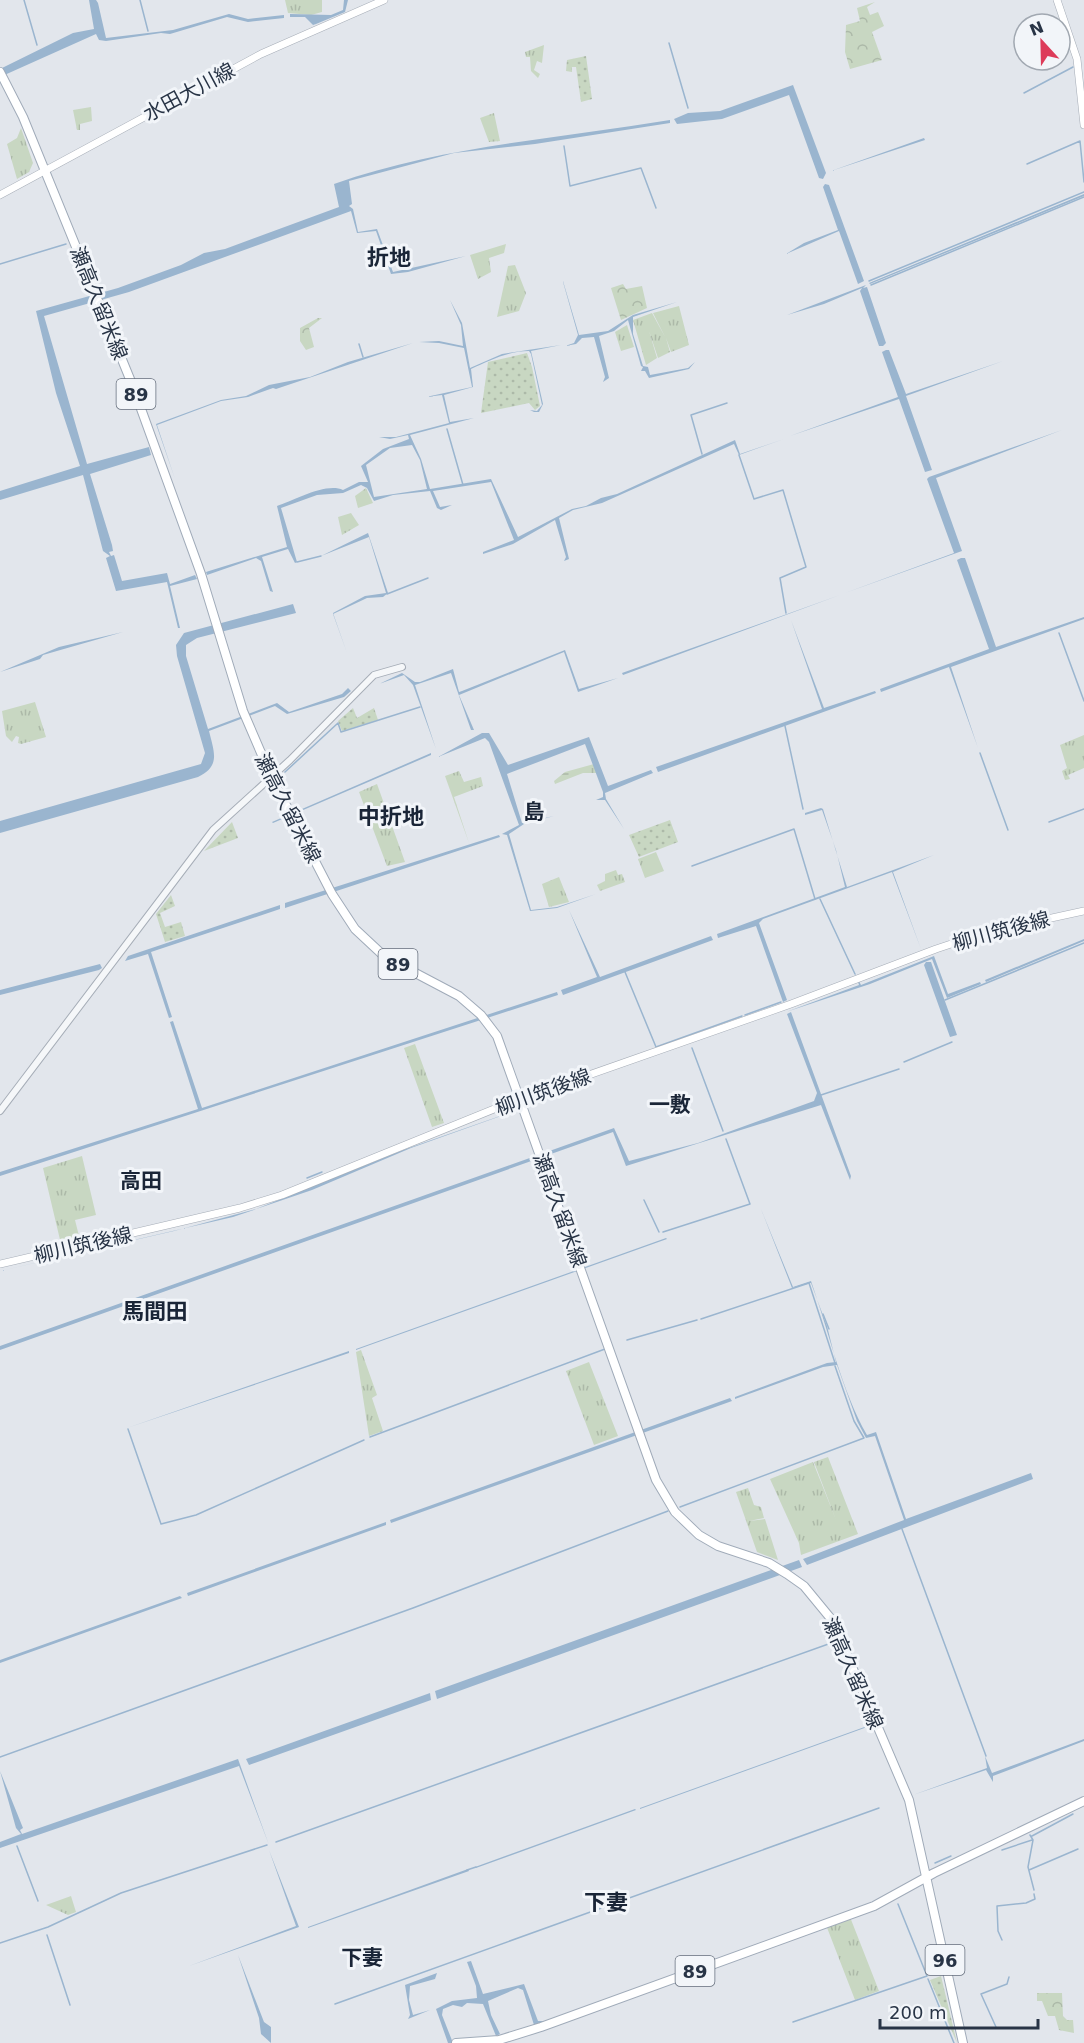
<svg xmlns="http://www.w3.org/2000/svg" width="1084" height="2043" viewBox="0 0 1084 2043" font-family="'DejaVu Sans','Noto Sans JP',sans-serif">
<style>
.grass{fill:url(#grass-tufts)}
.forest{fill:url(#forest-crowns)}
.wetland{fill:url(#wetland-marsh)}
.park{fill:url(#park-dots)}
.water{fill:#9ab5cf;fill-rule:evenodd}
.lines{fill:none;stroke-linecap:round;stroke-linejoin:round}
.stream{stroke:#9ab5cf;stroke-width:1.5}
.tertiary-casing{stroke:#a6adb7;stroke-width:8}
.secondary-casing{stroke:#a6adb7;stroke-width:8}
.primary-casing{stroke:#a0abb9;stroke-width:10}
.tertiary{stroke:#f5f7f9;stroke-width:6}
.secondary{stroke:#fff;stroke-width:7}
.primary{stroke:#fff;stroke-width:8}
.labels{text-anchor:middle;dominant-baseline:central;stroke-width:6;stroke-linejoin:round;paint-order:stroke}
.shield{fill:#f2f5f9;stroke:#656e7c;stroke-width:1.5}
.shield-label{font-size:18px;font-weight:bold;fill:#283446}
.street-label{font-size:20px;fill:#283446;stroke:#f2f5f9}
.neighbourhood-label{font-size:21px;font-weight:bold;fill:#1a2537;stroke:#f2f5f9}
.quarter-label{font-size:22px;font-weight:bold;fill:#1a2537;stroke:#f2f5f9}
</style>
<defs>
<pattern id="grass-tufts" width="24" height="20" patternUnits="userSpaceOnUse" patternTransform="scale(1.5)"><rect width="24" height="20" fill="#c8d7c2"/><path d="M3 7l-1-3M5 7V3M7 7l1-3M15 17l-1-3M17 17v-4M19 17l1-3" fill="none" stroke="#acb9a8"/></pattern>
<pattern id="forest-crowns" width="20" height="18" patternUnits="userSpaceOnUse" patternTransform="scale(1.5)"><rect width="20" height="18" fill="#c8d7c2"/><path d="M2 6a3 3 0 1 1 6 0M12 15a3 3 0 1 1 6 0" fill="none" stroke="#acb9a8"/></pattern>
<pattern id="wetland-marsh" width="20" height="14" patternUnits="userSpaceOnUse" patternTransform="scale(1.5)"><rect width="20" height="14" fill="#c8d7c2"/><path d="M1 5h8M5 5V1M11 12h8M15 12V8" fill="none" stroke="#acb9a8"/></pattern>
<pattern id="park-dots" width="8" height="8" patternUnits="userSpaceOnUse" patternTransform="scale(1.5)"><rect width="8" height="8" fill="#c8d7c2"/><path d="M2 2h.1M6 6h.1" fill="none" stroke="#acb9a8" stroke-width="1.8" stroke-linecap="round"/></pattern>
</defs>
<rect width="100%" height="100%" fill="#e2e6ec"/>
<path class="grass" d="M285,0H322V12L311,15L288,13Z
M544,45L542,63L537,61L534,70L540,74L538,78L531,71L530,57H526L525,52Z
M91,107L92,121L80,124V130H77L73,110Z
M494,113L500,141L489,142L480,118Z
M21,128L33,163L29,172L17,179L7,144L17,138Z
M506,244L504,253L489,258L491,272L478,279L470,255Z
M515,265L526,293L519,311L497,317L508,266Z
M679,306L689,345L671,352L666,338L670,352L658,358L649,331L657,358L646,365L633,320L652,313L665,337L653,313Z
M627,325L634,347L621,351L615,332Z
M366,488L373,503L358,508L355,496Z
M351,513L359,525L342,535L338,517Z
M35,702L46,737L21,744L18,743L19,737L16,736L12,742L6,736L2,711Z
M1084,735V768L1068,775L1070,779L1065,780L1062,771L1067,768L1060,745Z
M459,771L464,782L481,777L483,786L454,797L469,843L445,776Z
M377,784L405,862L387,866L359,792Z
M656,852L664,871L645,878L638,859Z
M616,870L618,875L622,874L625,882L600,891L597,885L605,881V874Z
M559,877L569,902L549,907L542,884Z
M415,1044L444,1123L432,1127L404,1048Z
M82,1156L96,1215L75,1220L80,1240L61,1244L43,1168Z
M361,1350L377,1395L372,1398L383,1431L369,1436L356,1352Z
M589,1362L618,1436L594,1445L566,1371Z
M828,1457L858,1534L801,1555L799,1543L770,1479L813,1462L836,1520L814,1462Z
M748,1488L754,1505L761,1507L764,1518L749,1521L765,1519L778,1560L757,1552L736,1492Z
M71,1896L76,1912L68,1915L46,1905Z
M850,1917L879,1991L855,2000L826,1925Z"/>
<path class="forest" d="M875,2L867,7L870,15L878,12L884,26L872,32L882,60L850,69L845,52L846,25L860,21L857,8Z
M623,284L626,289L642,286L647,308L621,320L611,288Z
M318,318H322L309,328L314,347L306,350L300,341V328Z
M1037,1993H1062L1063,2016L1067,2020H1073L1074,2033L1059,2030L1055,2016H1048L1042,2001H1037Z"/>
<path class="wetland" d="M594,764L597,773H583L555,784L554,781L565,772Z"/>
<path class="park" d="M586,56L592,99L581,102L576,67H572V72L566,71L567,60Z
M527,353L532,367L540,406L535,410L529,403L481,413L488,362Z
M353,708L357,718L374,708L378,720L342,731L338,721Z
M670,820L678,842L639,857L629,835Z
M232,822L238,838L204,851Z
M171,895L175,906L160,913L165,927L181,922L185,936L165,942L156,914Z
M941,1976L957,2043L930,1980Z"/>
<path class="water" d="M89,0H96L98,3L106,38L173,30L229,14L248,19L284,15V18L248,22L227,17L170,34L161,33L106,41L99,40L96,34L0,77V69L73,33L94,29Z
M344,0H348L345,12L316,24L313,25L305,17H290V14L331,15L343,10Z
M793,85L826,173L823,179L819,178L789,95L722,119L677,124L674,119L688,113L720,111Z
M670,120V123L535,144L454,153L349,181L352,204L349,206L353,209L358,232L377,229L393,272L466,256L408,272L391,274L376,231L357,233L351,211L129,292L44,316L87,464L149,447L151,455L90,474L112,545L113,551L109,552L111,556L114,555L122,581L167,573L170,584L195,575L197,579L170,586L180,628H178L167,582L116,591L106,558L110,556L103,551L83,475L0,500V491L80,466L56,393L36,311L118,288L181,265L204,253L225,249L339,207L334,184C441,146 557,139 670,120Z
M924,138L925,140L831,171Z
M825,184L829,185L864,281L858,284L839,231L786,254L804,243L838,230L823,187Z
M1084,194V196L870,284L869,283Z
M563,282V281L579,335L608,331L633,315L677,302L633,317V334L643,366L648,367L650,375L688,368L695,362L689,369L649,378L645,371H641L643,367L641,366L628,320L614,331L599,336L609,378L603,382L605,377L594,337L582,338L576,344L565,346L574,343L578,335Z
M866,285L863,288L867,287L886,343L883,346H879L860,291L862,288L824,304L787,315Z
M450,300L462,323L470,368L502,354L561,345L531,351L543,404L539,412H534L530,410L537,411L542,405L531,354L529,351C508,351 489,361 471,369L473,387L444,395L450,422L474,418L410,435L421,459L430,489L491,479L518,537L572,509L586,506L601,498L617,494L735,440L740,454L784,439L739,455L734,444L602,503L573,510L559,518L569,559L564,561L566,557L555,520L513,544L483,554V552L514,540L491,482L433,491L440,507L452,505L441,510L437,508L430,491L393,495L374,501L367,488L361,485L343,493L317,495L281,508L297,562L295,563L288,549L262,557L273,592L270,591L261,561L256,558L207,575L206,572L209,571L287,547L277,506C293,501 326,482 343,490L359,482H368L361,466L383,449L409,439L408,435L390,439L379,437H396L449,423L442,395L426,397L472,387L464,348L439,343L419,342L439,341L463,346L461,325ZM412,445L420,460L427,489L374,497L366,465L390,448Z
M413,343L276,389L273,388L248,397L221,401L157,425L175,479L156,424L221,400L246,396L269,385L310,377L348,362Z
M886,350H889L906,394L1003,361L906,396L932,470L925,472L899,399L790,436L898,397L882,352Z
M1062,430L936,478L962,551L845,593L954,553L927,479L929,477Z
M368,533L388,593L383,597L367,598L333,614L347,653L333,613L365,596L386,593L369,537L321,556Z
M961,558H965L996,647L1084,617V619L951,667L978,748L949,667L881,692L880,689L989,649L957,560Z
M840,595L623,675L622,673Z
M293,604L296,613L197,638L186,645V656L208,729L277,703L289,712L342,694L348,688L351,691L344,697L287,714L275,706L209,731C214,752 221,766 198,777L0,833V821L201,764L205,753L177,656L176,645L184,633Z
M791,620L824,708L875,691L876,693L658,772L656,767L822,709Z
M123,632L43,655L40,659L0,672L59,647Z
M565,650L579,689L618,678L578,692L564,652L459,695L474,730H471L451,673L415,685L436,749L413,685L404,675L379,684L402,673L415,682H420L453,669L459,692L462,691Z
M482,733H489L508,765L589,737L608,786L651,770L653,773L605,793L606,799L624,829L605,800H596L603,797V792L585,744L507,774L522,823L554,816L524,824L509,834L531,910L557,907L596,894L557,908L530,911L507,835L502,834L519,825L489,742L485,738L438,757Z
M431,753V755L273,823L272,822Z
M821,808L823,809L847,887L934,855L893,872L921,949L892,872L763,919L759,923L787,1000L783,1002L756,926L718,938L717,934L845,887L836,850L822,810L805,815V813Z
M499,835L500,837L285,908V903Z
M280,905V909L151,952L172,1017L169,1018L148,954L125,961L128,956Z
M569,910L600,977L711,936L713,940L563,995L561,990L597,977Z
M1084,939V941L986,982L985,980Z
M934,956L948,994L980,982L981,984L947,998L932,959L870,984L786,1012L859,985L855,973L861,985Z
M926,962H931L957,1035L950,1037L924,965Z
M100,964L102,968L99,970L0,995V990Z
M557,992L558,995L0,1176V1172L198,1109L170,1022L173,1021L202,1108Z
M791,1012L851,1176L850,1180L821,1105L626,1166L613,1132L0,1350V1346L614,1128L629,1161L698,1143L814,1101L817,1093L787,1014Z
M537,1103L411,1148L312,1190L233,1217L0,1271L174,1231L256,1209L403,1150Z
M761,1209L793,1287L811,1281C828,1329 842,1392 867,1435L876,1432L906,1519L1031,1473L1033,1479L807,1565L803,1559L904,1520L875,1436L866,1438L857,1421L837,1365L823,1367L735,1399V1397L827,1363L836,1362L827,1326L811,1283L792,1288Z
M666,1238L667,1239L356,1350V1349Z
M349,1351V1353L127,1428Z
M730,1398L732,1401L391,1523L390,1520Z
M386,1522V1525L188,1596L187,1593Z
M799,1560L802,1567L437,1699L435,1691Z
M180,1596L182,1598L0,1663V1660Z
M430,1693L431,1700L249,1765L246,1759Z
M870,1725V1726L640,1809V1808Z
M1084,1739V1741L993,1776V1782L986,1770L913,1795L987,1768L985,1756L992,1773Z
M238,1759L269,1845L239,1766L0,1848V1842L21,1834L16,1828L0,1771L23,1828L20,1830L22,1834Z
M635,1809L636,1810L476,1868L475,1867Z
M269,1850L299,1927L189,1966L296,1926Z
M468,1869L469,1871L308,1928V1927Z
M238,1955L264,2022L271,2027V2043L261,2034L259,2018Z
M471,1961L483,1994L524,1984L538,2021H545L534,2025L523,1990L518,1988L488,2001L491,2015L500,2034L496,2036L483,2004L467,2003L462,2007L453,2005L443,2009L442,2015L453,2043H448L436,2009L452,2001L477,1998L476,1986L467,1962Z
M437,1973L435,1979L410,1986L409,2000L413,2015L430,2010L408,2019L410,2015L405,1985Z"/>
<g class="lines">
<path class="stream" d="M24,0L37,45
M140,0L148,31
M669,43L688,108
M1024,93L1073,67
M564,146L570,186L641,168L656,208
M1027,164L1080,141L1084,182
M0,264L66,244
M869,281L1084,192
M871,285L1084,197
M359,344L363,357
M447,429L463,485
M702,454L691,415L727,403
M739,455L754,499L783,490L806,567L780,578L786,613
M297,562L321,556
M387,594L428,578
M1059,633L1084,701
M785,726L803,809
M980,753L1008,830
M285,772L338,723L341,732L420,707
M1049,822L1084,809
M692,866L794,829L815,899
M820,899L855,974
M625,972L656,1047L742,1016
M945,1000L1084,943
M745,1015L781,1002
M692,1048L723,1131
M904,1062L952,1042
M821,1095L899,1069
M307,1178L322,1172
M644,1200L659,1232
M663,1232L750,1204L726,1139
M823,1314L829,1329
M701,1319L809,1283L835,1363
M627,1340L697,1320
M128,1429L161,1524L196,1515L364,1440
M370,1437L605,1349
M680,1507L864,1438L854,1421L835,1366
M902,1529L986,1756
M0,1757L413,1608L668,1511
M1030,1835L1033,1840L1028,1867L1034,1890
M1032,1836L1073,1814
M276,1842L834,1642
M17,1846L38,1901
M1002,1850L1032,1840
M935,1863L951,1856
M467,1870L476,1867
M1029,1870L1078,1849
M47,1935L70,2005
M1002,1940L998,1931L997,1906L1026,1903L1035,1899L1034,1894
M0,1943L48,1927L121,1893L267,1845
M928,1979L954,2043
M335,2004L879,1808
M793,2022L927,1976L898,1904
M996,2027L981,1994L1007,1984L1009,1977"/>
<g class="tertiary-casing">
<path id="tertiary" d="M0,1111L213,830L290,760L374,675L402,667"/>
</g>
<g class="secondary-casing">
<path id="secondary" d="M1057,0L1077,59L1084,125
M0,195L261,54L384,0
M0,1264L240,1208L282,1195L509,1103L791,1004L936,949L987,932L1084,911"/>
</g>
<g class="primary-casing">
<path id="primary" d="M0,72L23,117L132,384L201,574L243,711L271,776L332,894L355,929L385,957L459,996L481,1015L497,1036L656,1480L675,1512L699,1535L718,1546L769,1563L787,1574L804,1586L832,1620L909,1800L963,2043
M456,2043L499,2040L541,2027L874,1906L934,1873L1084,1801"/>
</g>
<use href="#tertiary" class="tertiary"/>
<use href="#secondary" class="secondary"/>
<use href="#primary" class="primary"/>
</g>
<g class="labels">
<g class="shield">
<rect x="116.5" y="379" width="39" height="30" rx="4.5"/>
<rect x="378.5" y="949" width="39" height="30" rx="4.5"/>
<rect x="925.5" y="1945" width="39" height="30" rx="4.5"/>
<rect x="675.5" y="1956" width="39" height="30" rx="4.5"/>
</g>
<g class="shield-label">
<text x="136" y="394">89</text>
<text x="398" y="964">89</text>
<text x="945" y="1960">96</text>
<text x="695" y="1971">89</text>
</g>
<g class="street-label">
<text transform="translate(189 92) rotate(-28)">水田大川線</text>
<text transform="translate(99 303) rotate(68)">瀬高久留米線</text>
<text transform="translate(288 808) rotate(63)">瀬高久留米線</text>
<text transform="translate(1001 931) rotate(-15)">柳川筑後線</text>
<text transform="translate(543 1092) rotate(-20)">柳川筑後線</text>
<text transform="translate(560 1210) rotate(70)">瀬高久留米線</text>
<text transform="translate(83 1245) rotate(-13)">柳川筑後線</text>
<text transform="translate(853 1673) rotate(66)">瀬高久留米線</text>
</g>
<g class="neighbourhood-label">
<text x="534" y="812">島</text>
<text x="670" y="1105">一敷</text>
<text x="141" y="1181">高田</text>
<text x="362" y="1958">下妻</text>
</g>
<g class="quarter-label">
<text x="389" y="257">折地</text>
<text x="391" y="816">中折地</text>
<text x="155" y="1311">馬間田</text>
<text x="606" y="1902">下妻</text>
</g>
</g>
<g transform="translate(1042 42) rotate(338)"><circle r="28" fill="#f2f5f9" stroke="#a1a8b1" stroke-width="1.5"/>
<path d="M0-4.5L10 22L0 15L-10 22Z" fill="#dd3b59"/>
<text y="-9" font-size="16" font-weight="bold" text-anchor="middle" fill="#283446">N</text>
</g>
<path d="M880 2019v9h158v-9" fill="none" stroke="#283446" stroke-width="3"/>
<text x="889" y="2019" font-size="18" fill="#283446" stroke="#f2f5f9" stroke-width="4.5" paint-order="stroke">200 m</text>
</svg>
